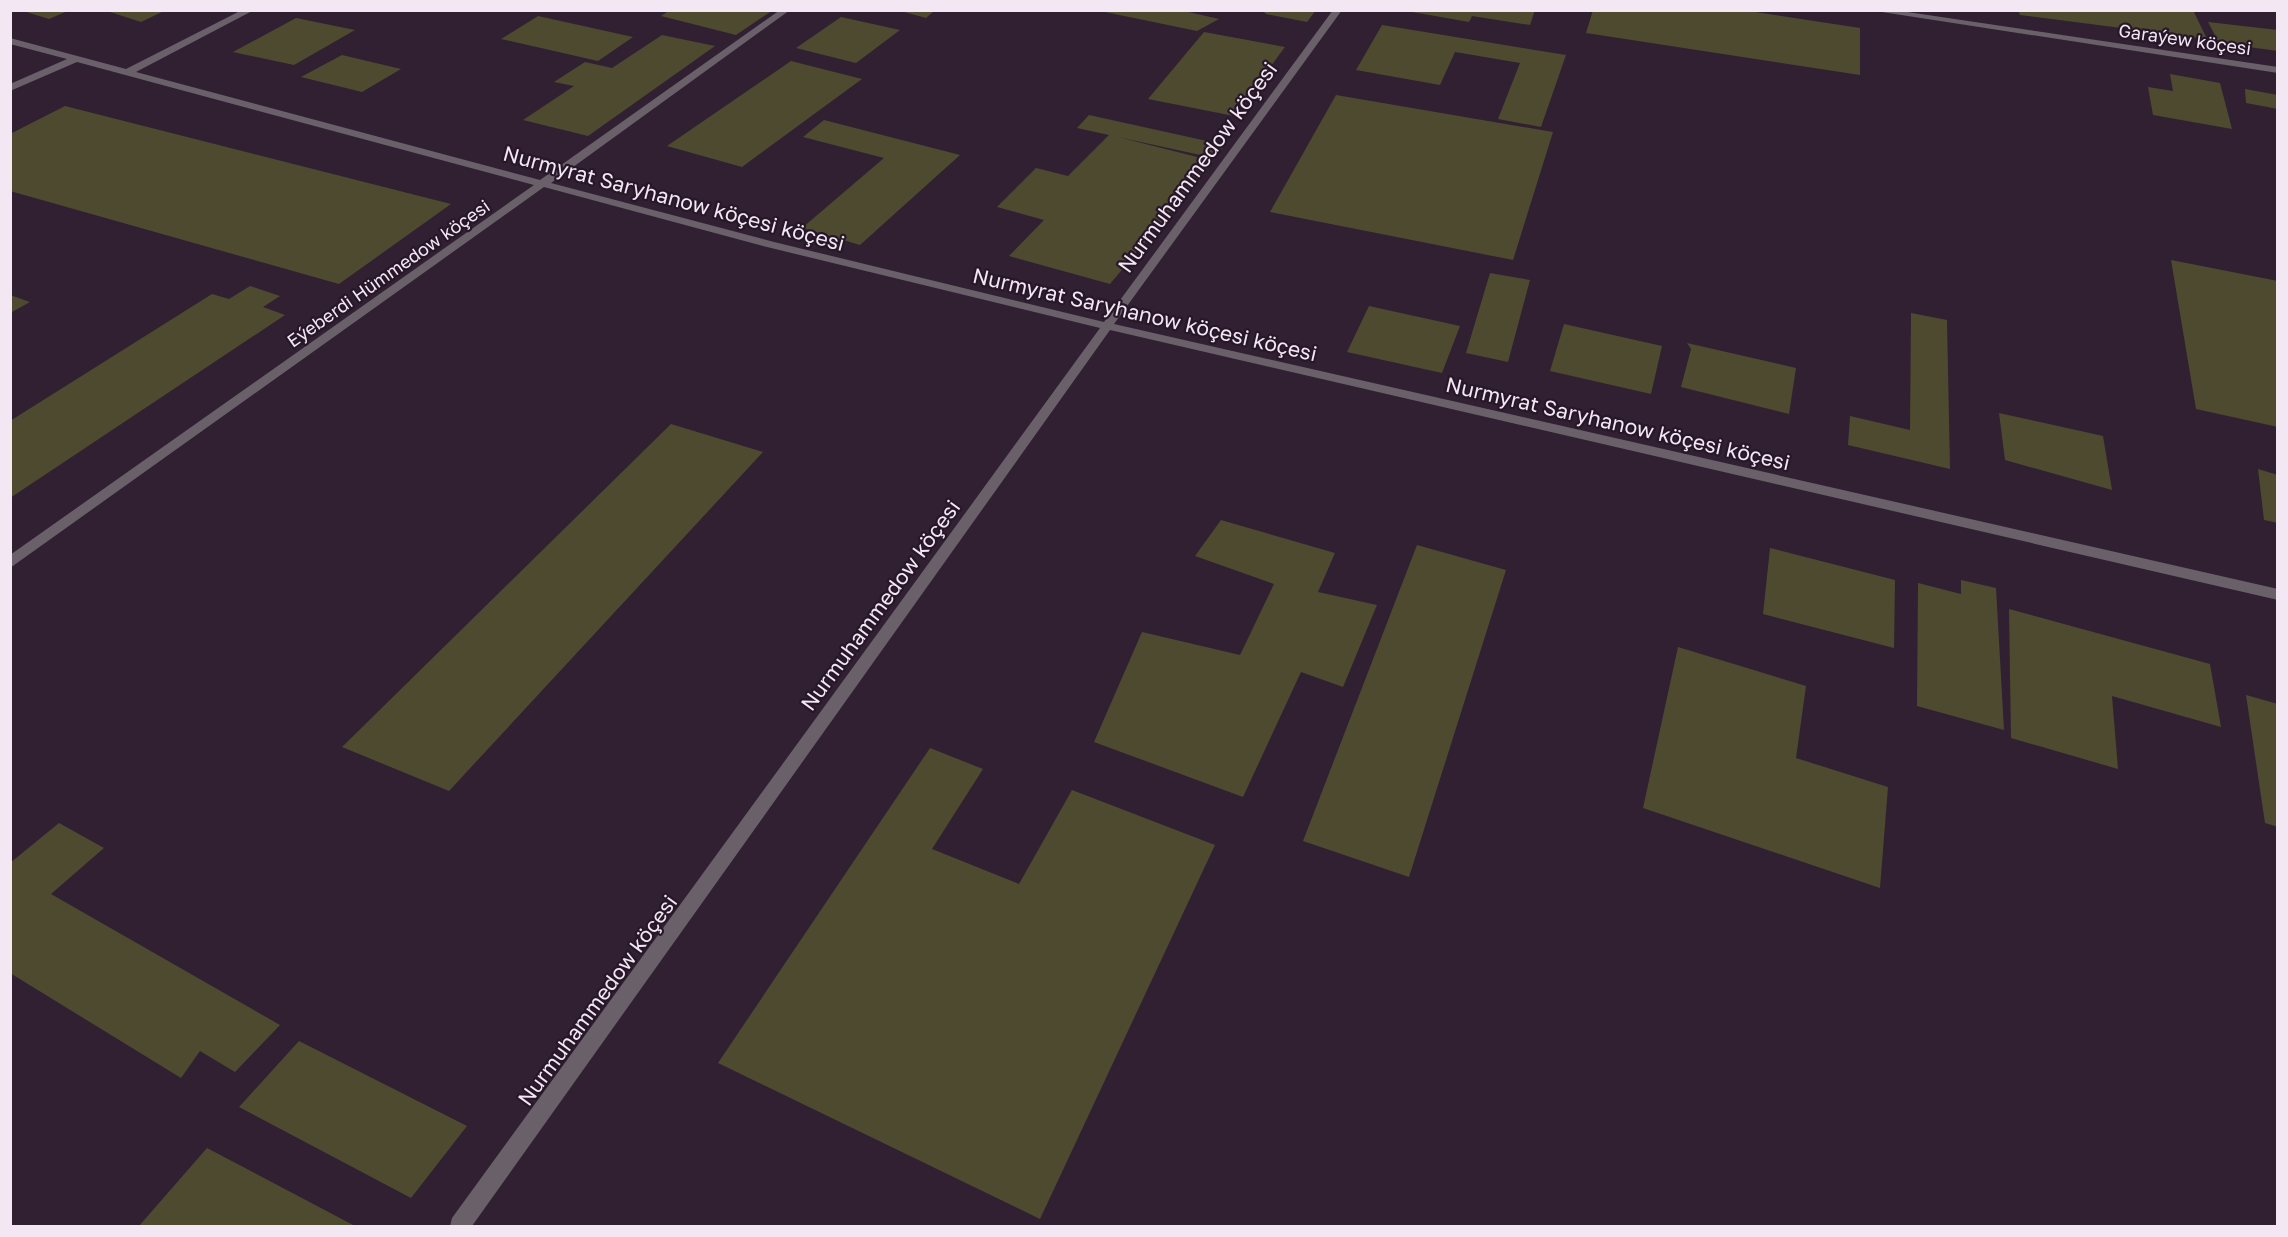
<svg xmlns="http://www.w3.org/2000/svg" width="2288" height="1237" viewBox="0 0 2288 1237" font-family="'Golos Text',sans-serif">
<style>
.building{fill:#4e4a30}
.lines{fill:none;stroke-linecap:round;stroke-linejoin:round}
.street{fill:#69606a;fill-rule:evenodd}
.labels{text-anchor:middle;dominant-baseline:central;stroke-width:4.5;stroke-linejoin:round;paint-order:stroke}
.far-street-label{font-size:18px;fill:#f3e7f3;stroke:#271728}
.street-label{font-size:21px;fill:#f3e7f3;stroke:#271728}
</style>
<rect width="100%" height="100%" fill="#312032"/>
<path class="building" d="M20,10H70L49,19Z
M104,10H166L141,22Z
M670,10H773L736,35L661,16Z
M897,10H935L926,18Z
M1180,10L1219,19L1197,31L1105,12Z
M1262,10H1316L1307,22L1266,14Z
M1401,10H1535L1530,25L1472,16L1469,22Z
M1593,10H1742L1860,28V75L1586,33Z
M2018,10H2193L2207,39L2020,15Z
M538,16L633,37L598,61L501,39Z
M841,17L900,30L856,63L796,48Z
M296,18L355,30L294,65L233,52Z
M2208,22L2278,30V51L2219,43Z
M1382,25L1566,55L1541,127L1498,119L1520,63L1455,52L1440,85L1356,70Z
M1204,32L1285,47L1234,116L1148,99Z
M662,35L715,46L588,136L523,120L574,86L554,82L585,62L612,68Z
M342,55L401,69L362,92L301,77Z
M791,61L862,79L742,167L667,146Z
M2170,74L2220,83L2232,129L2153,115L2148,87L2173,91Z
M2245,89L2278,95V109L2246,103Z
M1336,95L1553,132L1513,260L1270,212Z
M65,106L451,204L339,284L10,191V134Z
M1089,115L1225,145L1214,158L1118,137L1213,161L1110,284L1009,256L1044,220L997,207L1036,168L1068,176L1109,135L1077,128Z
M824,120L960,155L860,245L802,228L884,158L803,137Z
M2171,260L2278,281V427L2196,409Z
M1490,273L1530,280L1508,362L1466,353Z
M250,286L280,296L263,307L285,315L10,498V421L212,294L229,299Z
M10,295L30,302L10,313Z
M1369,306L1460,326L1442,373L1347,352Z
M1911,313L1947,320L1950,469L1848,445L1850,416L1910,430Z
M1564,324L1662,346L1651,394L1550,371Z
M1687,343L1796,368L1789,414L1681,387L1691,349Z
M1999,413L2103,436L2112,490L2005,460Z
M671,424L763,452L449,791L342,747Z
M2258,469L2278,475V523L2264,520Z
M1221,520L1335,553L1318,592L1377,605L1343,687L1301,672L1243,797L1094,742L1142,632L1240,655L1274,584L1195,556Z
M1417,545L1506,570L1409,877L1303,841Z
M1770,548L1895,580L1894,648L1763,614Z
M1961,580L1996,588L2004,730L1917,706L1918,583L1961,594Z
M2009,609L2210,664L2221,727L2112,696L2118,769L2011,738Z
M1678,647L1806,686L1796,758L1888,787L1880,888L1643,808Z
M2246,695L2278,704V827L2265,823Z
M930,748L983,769L932,849L1019,884L1072,790L1215,845L1040,1219L718,1063Z
M59,823L104,848L51,894L280,1025L235,1072L200,1051L181,1078L10,973V863Z
M299,1041L467,1126L411,1198L239,1107Z
M207,1148L355,1226H139Z"/>
<g class="lines">
<path class="street" d="M242,10H254L136,72L540,180L780,10H790L551,183L774,242L1104,322L1333,10H1342L1114,324L2278,589V600L1110,330L472,1226H450L452,1218L1100,328L767,247L544,187L10,568V555L534,185L77,62L10,91V84L67,59L10,44V38L126,69Z
M1869,10H1894L2278,67V73Z"/>
</g>
<g class="labels">
<g class="far-street-label">
<text transform="translate(2185 39) rotate(8)">Garaýew köçesi</text>
<text transform="translate(388 273) rotate(-35)">Eýeberdi Hümmedow köçesi</text>
</g>
<g class="street-label">
<text transform="translate(1197 167) rotate(-54)">Nurmuhammedow köçesi</text>
<text transform="translate(674 198) rotate(15)">Nurmyrat Saryhanow köçesi köçesi</text>
<text transform="translate(1145 314) rotate(13)">Nurmyrat Saryhanow köçesi köçesi</text>
<text transform="translate(1618 423) rotate(13)">Nurmyrat Saryhanow köçesi köçesi</text>
<text transform="translate(880 605) rotate(-54)">Nurmuhammedow köçesi</text>
<text transform="translate(597 1000) rotate(-54)">Nurmuhammedow köçesi</text>
</g>
</g>
<rect width="2288" height="1237" fill="none" stroke="#f3e7f3" stroke-width="24"/>
</svg>
